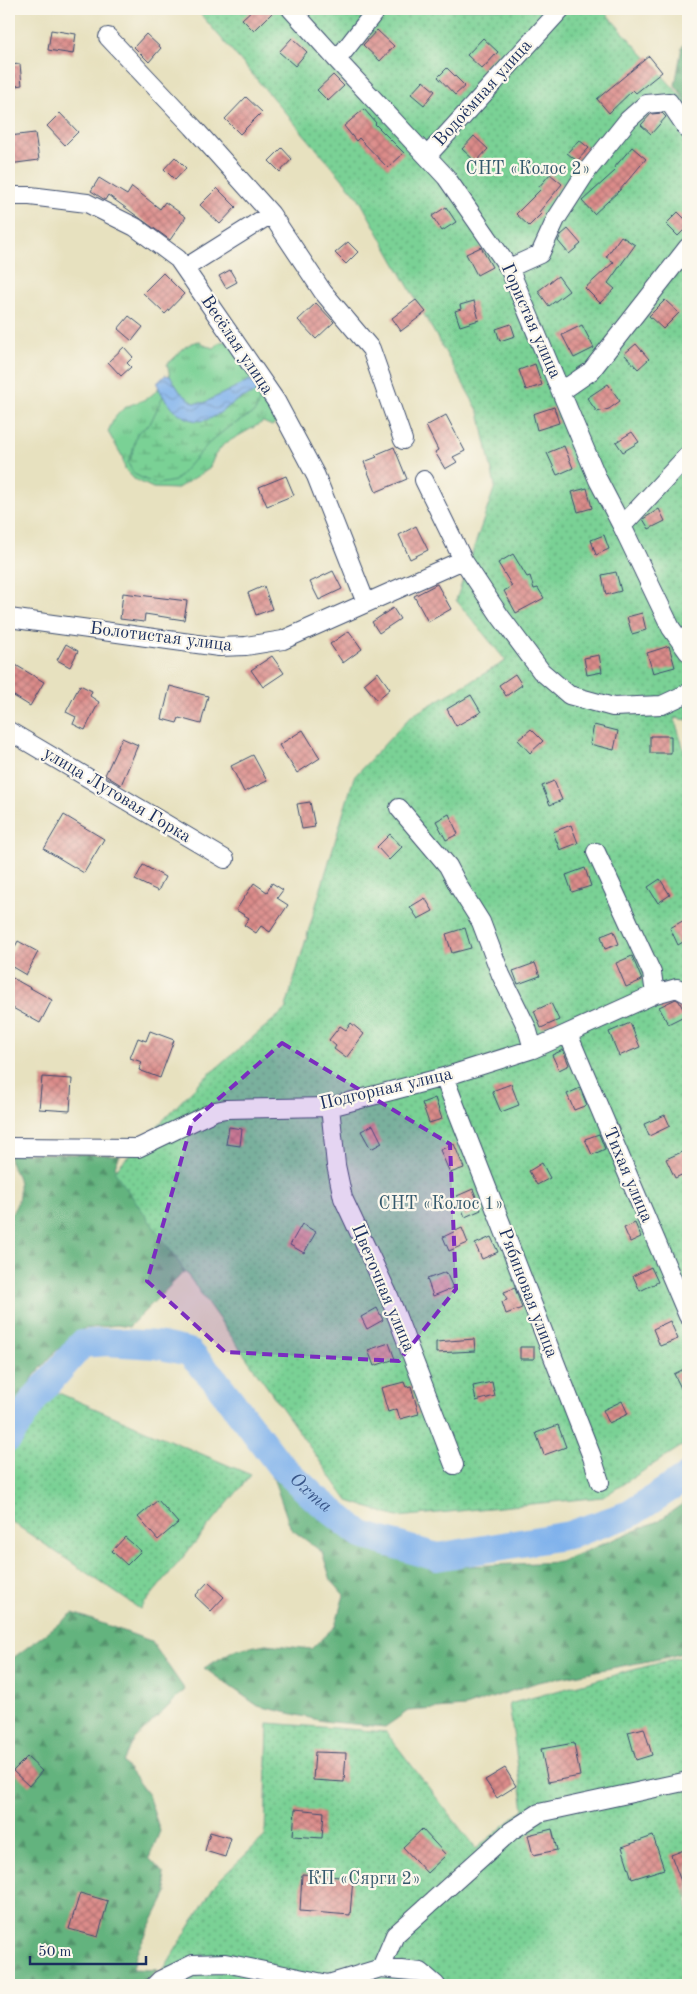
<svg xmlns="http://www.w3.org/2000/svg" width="697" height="1994" viewBox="0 0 697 1994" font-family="'Old Standard TT',serif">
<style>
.grass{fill:url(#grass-tufts);stroke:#4a807a}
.forest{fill:url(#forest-firs);stroke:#3f716e}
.wetland{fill:url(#wetland-marsh);stroke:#4a807a}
.garden{fill:url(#garden-dots);stroke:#4a807a}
.water{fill:url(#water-waves);stroke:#4e70a5}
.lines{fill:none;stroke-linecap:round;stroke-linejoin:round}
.river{stroke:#80b2ec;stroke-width:28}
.building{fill:url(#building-cross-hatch)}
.street-casing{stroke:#3a4a6d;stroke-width:20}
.street{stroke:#fff;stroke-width:18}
.marked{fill:#7b2cbf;fill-opacity:0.2;stroke:#7b2cbf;stroke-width:4;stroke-dasharray:10 6;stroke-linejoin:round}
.labels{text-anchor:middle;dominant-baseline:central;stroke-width:4.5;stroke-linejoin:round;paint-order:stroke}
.street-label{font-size:18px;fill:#1b2f5e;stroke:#fbf7ec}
.park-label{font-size:18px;fill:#33586c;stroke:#fbf7ec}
.water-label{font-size:19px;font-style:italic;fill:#395689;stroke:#fbf7ec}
</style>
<defs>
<pattern id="grass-tufts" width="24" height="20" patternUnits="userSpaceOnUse" patternTransform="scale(1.25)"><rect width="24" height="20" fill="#7ad195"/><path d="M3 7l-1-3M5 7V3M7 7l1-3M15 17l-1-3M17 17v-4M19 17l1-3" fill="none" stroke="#63aa7d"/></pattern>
<pattern id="forest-firs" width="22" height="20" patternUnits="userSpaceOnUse" patternTransform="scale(1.25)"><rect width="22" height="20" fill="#63b37e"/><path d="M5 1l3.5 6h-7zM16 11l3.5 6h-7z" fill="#51926a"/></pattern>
<pattern id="wetland-marsh" width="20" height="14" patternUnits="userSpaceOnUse" patternTransform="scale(1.25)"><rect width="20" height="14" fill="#7ad195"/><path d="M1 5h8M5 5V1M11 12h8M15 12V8" fill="none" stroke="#63aa7d"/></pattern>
<pattern id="garden-dots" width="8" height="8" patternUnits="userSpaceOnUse" patternTransform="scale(1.25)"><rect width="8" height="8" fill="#7ad195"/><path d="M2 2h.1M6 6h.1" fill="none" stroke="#63aa7d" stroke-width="1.8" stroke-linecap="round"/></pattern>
<pattern id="water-waves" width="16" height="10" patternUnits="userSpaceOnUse" patternTransform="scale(1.25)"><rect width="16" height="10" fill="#80b2ec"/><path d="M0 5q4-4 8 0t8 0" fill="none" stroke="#6891c2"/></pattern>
<pattern id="building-cross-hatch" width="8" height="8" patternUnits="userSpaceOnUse" patternTransform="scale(1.25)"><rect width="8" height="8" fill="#dc8c8a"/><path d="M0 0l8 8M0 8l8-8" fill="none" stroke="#b27374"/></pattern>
</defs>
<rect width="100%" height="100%" fill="#fbf7ec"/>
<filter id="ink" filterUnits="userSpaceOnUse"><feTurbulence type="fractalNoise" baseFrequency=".02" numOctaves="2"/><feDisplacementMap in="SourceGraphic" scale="10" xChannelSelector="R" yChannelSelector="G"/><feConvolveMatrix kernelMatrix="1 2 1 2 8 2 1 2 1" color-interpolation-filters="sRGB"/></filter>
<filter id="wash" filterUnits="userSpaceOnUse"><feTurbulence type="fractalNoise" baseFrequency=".0096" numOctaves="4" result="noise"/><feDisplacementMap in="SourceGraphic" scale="20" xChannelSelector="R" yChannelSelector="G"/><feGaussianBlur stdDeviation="1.12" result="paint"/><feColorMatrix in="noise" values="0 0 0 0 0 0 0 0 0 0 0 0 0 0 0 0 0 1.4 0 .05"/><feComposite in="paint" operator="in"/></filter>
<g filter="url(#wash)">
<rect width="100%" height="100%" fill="#e7e1bf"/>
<path class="grass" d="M199,341L206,346L214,348L220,342L227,341L251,374L250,380L204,403H194L180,392L170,376L167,364C181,354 181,345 199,341Z
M158,388L181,415L259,390L274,410L277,422L272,426L263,422L224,444L215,455L209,469L176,489L153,488L134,479L125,469L122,456L108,432C122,394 143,410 158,388Z"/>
<path class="forest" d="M688,38V104L675,85L682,47Z
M9,1153L120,1155L115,1166L121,1176L201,1255L129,1327L117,1325L83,1329L55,1352L34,1376L9,1420V1215C19,1207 21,1191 18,1179C15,1168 9,1168 9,1153Z
M271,1472L304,1504L355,1547L445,1567L559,1562L658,1521L688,1500V1651L669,1657L538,1682L465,1707L408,1711L385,1727L323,1721L258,1706L204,1668L234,1650L266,1644L311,1649L335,1626L344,1595L331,1580L322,1552L291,1529Z
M73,1613L151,1641L185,1690L134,1740L123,1762L148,1795L160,1831L149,1858L163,1873L167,1893L136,1954L133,1969L158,1970L143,1985H9V1661Z"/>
<path class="wetland" d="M259,390V402L255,412L226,429L208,444L175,481L158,484L146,480L134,474L128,463L132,454L137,433L150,424L163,396L173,408L222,411L236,401Z"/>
<path class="garden" d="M196,9H602L688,104V720L674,718L688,762V1442L603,1497L397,1517L348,1501L114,1171L200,1082L285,1010L354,777L411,716L506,661L456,600L495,486L479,412L358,197Z
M54,1391L251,1475L140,1609L9,1520V1453Z
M688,1655V1985H149L162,1972L216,1883L265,1836L268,1723L386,1732L476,1849L524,1809L509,1704Z"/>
<path class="water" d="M165,375L170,376L180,392L194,403H204L250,380L255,381L259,390C252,395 245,396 238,400C228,406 219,415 209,419C186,428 163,402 157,383Z"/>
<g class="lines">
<path class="river" id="s1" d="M9,1438L35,1398L82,1344L106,1342L157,1345L189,1352L215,1380L279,1464L314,1497L362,1535L437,1557L569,1535L630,1514L688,1476"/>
</g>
<g id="blocks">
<path class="building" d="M253,9H276L254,31L242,19Z
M51,30L76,34L73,54L48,50Z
M377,30L394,46L380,61L363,45Z
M146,34L161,48L149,62L134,47Z
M292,38L307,52L295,66L279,52Z
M483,38L498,52L482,69L467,55Z
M649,56L662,72L636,93L633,90L609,113L597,99Z
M20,64L22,85L9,87V65Z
M447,68L465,86L455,95L438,77Z
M333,75L344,86L328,101L317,90Z
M423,81L435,91L424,105L411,94Z
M246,97L262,112L240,134L225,119Z
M364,109L376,123L375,124L404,153L388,168L359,138L356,141L344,126Z
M60,113L78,132L65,145L47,126Z
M662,113L666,117L651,134L641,125L651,114Z
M35,133L39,160L9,164V136Z
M474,136L488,149L476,162L462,149Z
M579,140L589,148L577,161L567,153Z
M632,147L646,159L619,191L594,214L582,201L615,171L613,169Z
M282,148L292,159L280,172L269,161Z
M175,157L186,168L175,180L164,169Z
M550,174L562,184L539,212L541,214L529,226L516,214L540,190L538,188Z
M99,178L127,195L132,187L160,209L165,202L186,217L170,240L108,195L105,200L91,191Z
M217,188L236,207L220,224L200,205Z
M446,207L456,222L442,231L432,216Z
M678,212L688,222V226L678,236L666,224Z
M568,229L581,244L569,254L558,241L561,235Z
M621,236L635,245L608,283L615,289L600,303L585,288L614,262L606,257Z
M348,242L358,252L346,264L335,253Z
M481,247L492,267L477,275L466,254Z
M230,270L237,282L226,288L219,276Z
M163,273L184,294L165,314L143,293Z
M558,276L569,291L549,306L538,291Z
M416,300L426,312L401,331L392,318Z
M665,300L679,313L663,329L649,316Z
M474,301L479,320L460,326L455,311L461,309L460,305Z
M316,303L334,322L316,339L298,320Z
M129,316L143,327L132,341L118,329Z
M511,324L515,336L500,341L496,329Z
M582,325L594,348L574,358L562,335Z
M636,344L649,359L638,369L624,354Z
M124,347L133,357L127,363L131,367L121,376L108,362Z
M535,364L542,385L526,390L519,370Z
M608,384L620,401L609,409L597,412L587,398Z
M554,407L559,423L537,430L533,414Z
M446,415L465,451L453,457L457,462L445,469L435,452L438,450L426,426Z
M632,432L639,442L623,452L616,442Z
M564,446L573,468L557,475L547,453Z
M394,447L407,479L376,492L364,462L377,457L375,455Z
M286,476L294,495L267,506L259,487Z
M587,488L592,508L578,512L572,492Z
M659,509L665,521L649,529L643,519Z
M416,526L428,550L410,559L399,535Z
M604,535L609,549L596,555L591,540Z
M513,554L527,577L530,576L534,589L538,588L544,598L516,613L504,591L512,586L498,563Z
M333,571L342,589L319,600L310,582Z
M616,572L621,591L606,595L602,575Z
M437,584L451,609L428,622L414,596Z
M264,586L272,609L256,615L248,593Z
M123,593L187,601L184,620L145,614L144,622L120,619Z
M393,608L400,619L379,633L372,622Z
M642,613L646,630L632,634L627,617Z
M349,631L362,649L343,663L330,644Z
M66,644L78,651L70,667L57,660Z
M669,646L675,667L653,673L647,653Z
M599,655L602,672L587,675L584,658Z
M272,656L284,673L263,687L251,670Z
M9,661L44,682L30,706L9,693Z
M378,672L390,689L377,700L364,684Z
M515,674L522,685L506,696L499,685Z
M80,685L92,691L90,696L99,702L85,730L73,724L76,717L66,712Z
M170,686L208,696L201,724L179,718L177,723L162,719Z
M471,695L481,712L456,726L447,709Z
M594,725L618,731L614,750L590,744Z
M531,729L543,741L530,753L518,740Z
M303,730L320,758L297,773L279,745Z
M650,736H671V753H650Z
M122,738L138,745L121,785L105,775Z
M253,755L267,781L244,792L231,766Z
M554,781L562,800L550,805L542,786Z
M310,802L315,827L302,829L297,804Z
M449,814L458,834L446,840L436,821Z
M64,815L104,839L84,873L44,849Z
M571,825L578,843L560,850L553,832Z
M390,834L402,847L389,860L377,847Z
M143,865L165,877L158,891L135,880Z
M585,868L591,886L572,892L566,875Z
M660,879L670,895L658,903L648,887Z
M254,883L267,892L272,883L283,890L277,898L288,905L270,932L261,926L256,933L244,925L249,918L236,910Z
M425,898L433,911L418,919L410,907Z
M688,918V939L678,945L670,928Z
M465,928L471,948L452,953L446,934Z
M614,931L619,944L605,949L601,936Z
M18,941L38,952L26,975L9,965V958Z
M632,956L642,980L626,987L616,963Z
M535,963L540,976L518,984L513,971Z
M9,976L52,1000L40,1023L9,1006Z
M676,999L679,1001L686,1015L668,1024L659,1007Z
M551,1003L559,1020L541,1028L534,1011Z
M351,1023L364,1034L346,1058L334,1049L336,1046L329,1040L340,1026L346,1030Z
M630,1023L640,1047L619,1056L609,1032Z
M150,1031L174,1040L160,1078L139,1070L142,1062L130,1058L138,1038L146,1041Z
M563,1050L569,1065L559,1070L552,1055Z
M42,1077L72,1079L70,1111L39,1109Z
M511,1084L519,1105L501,1112L492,1091Z
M580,1088L587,1105L574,1110L567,1094Z
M435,1098L442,1119L429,1123L422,1103Z
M665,1115L670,1126L649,1136L644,1124Z
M373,1125L382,1143L371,1149L361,1131Z
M229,1127L242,1129L240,1146L226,1144Z
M599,1134L605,1149L592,1155L585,1139Z
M454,1144L464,1168L450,1173L440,1150Z
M684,1151L688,1160V1172L675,1178L666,1159Z
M542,1163L550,1178L537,1185L529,1171Z
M473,1189L481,1210L465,1217L457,1196Z
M635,1223L641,1237L630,1242L624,1228Z
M302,1224L316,1232L304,1253L290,1245Z
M462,1228L468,1243L449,1251L443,1237Z
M491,1237L498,1252L482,1259L475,1244Z
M651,1267L658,1282L640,1291L633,1276Z
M446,1272L453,1288L433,1296L427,1279Z
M515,1288L522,1308L506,1314L502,1302L507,1300L504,1292Z
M377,1308L383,1320L367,1329L361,1317Z
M670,1321L678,1339L660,1346L653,1329Z
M474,1339L475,1351L436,1353V1342Z
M389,1343L395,1359L374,1366L368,1350Z
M520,1347H534V1359H520Z
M688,1367V1402L674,1374Z
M404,1382L406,1387L411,1386L419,1414L400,1419L397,1409L388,1412L381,1388Z
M492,1382L495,1396L476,1401L473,1386Z
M622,1401L628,1414L609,1423L603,1410Z
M558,1425L566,1447L544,1455L536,1433Z
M158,1500L178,1523L158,1540L138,1517Z
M125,1537L141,1551L127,1565L112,1551Z
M208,1582L224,1597L211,1611L195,1596Z
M644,1728L652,1755L636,1760L628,1732Z
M574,1743L580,1776L548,1782L541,1749Z
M315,1752L346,1753L344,1782L313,1780Z
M27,1757L42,1771L29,1786L13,1771Z
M505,1768L516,1786L497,1798L485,1780Z
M295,1809L324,1812L322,1838L293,1836Z
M422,1829L446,1855L427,1873L403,1847Z
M552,1829L557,1850L533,1855L528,1835Z
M210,1832L231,1838L225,1857L205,1851Z
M653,1836L664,1869L632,1879L622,1847Z
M684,1850L688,1860L687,1897L671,1855Z
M302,1874L353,1878L350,1915L300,1911Z
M80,1893L108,1901L98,1937L69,1929Z"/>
</g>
</g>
<g filter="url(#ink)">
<use href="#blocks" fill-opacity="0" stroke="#3a4a6d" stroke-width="1"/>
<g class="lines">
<g class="street-casing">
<path id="street" d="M291,9L337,60L446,177L509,268L598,480L622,526L671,628L688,652
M108,37L193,127L271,214
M337,60L377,9
M427,156L561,9
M9,196H30L87,203L135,227L178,259L276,401L316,476L366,603
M185,268L271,214L323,292L371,349L403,440
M509,268L540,254L556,219L587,171L628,120L646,104L669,102L688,130
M562,391L591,371L688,247
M424,480L463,560
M622,526L688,455
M9,618L219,647L246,646L283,640L463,560L500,616L541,671L569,695L613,707L662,705L688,693
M9,731L225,859
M399,808L448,866L459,887L481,922L501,975L527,1028L533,1049
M596,852L652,973L655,994
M568,1034L688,1316
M444,1077L592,1457L600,1482
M330,1107L336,1165L343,1198L389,1296L454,1465
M9,1147L138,1148L215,1111L226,1109L330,1107L444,1077L533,1049L655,994L677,988L688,994
M381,1968L395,1935L511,1831L539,1813L688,1781
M155,1985L160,1980L193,1964L225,1963L328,1984L381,1968L421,1972L436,1985"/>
</g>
<use href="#street" class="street"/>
</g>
</g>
<path class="marked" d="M282,1043L450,1144L456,1289L399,1361L225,1352L147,1281L192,1122Z"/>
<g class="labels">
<g class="street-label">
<text transform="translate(483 93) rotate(-48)">Водоёмная улица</text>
<text transform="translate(531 321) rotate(66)">Гористая улица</text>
<text transform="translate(237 345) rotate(56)">Весёлая улица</text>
<text transform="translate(161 637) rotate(7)">Болотистая улица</text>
<text transform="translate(117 795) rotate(31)">улица Луговая Горка</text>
<text transform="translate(386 1089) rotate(-13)">Подгорная улица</text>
<text transform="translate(628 1175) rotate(67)">Тихая улица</text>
<text transform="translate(383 1288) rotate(67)">Цветочная улица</text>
<text transform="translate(528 1293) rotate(69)">Рябиновая улица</text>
</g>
<g class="park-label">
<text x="528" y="169">СНТ «Колос 2»</text>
<text x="441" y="1204">СНТ «Колос 1»</text>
<text x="364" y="1879">КП «Сярги 2»</text>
</g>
<g class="water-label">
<text stroke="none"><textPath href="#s1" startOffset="414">Охта</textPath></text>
</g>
</g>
<rect width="697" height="1994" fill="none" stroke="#fbf7ec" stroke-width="30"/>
<path d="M30 1956v8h116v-8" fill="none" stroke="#1b2f5e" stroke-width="2.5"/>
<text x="38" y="1956" font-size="15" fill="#1b2f5e" stroke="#fbf7ec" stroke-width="4" paint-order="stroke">50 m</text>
</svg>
